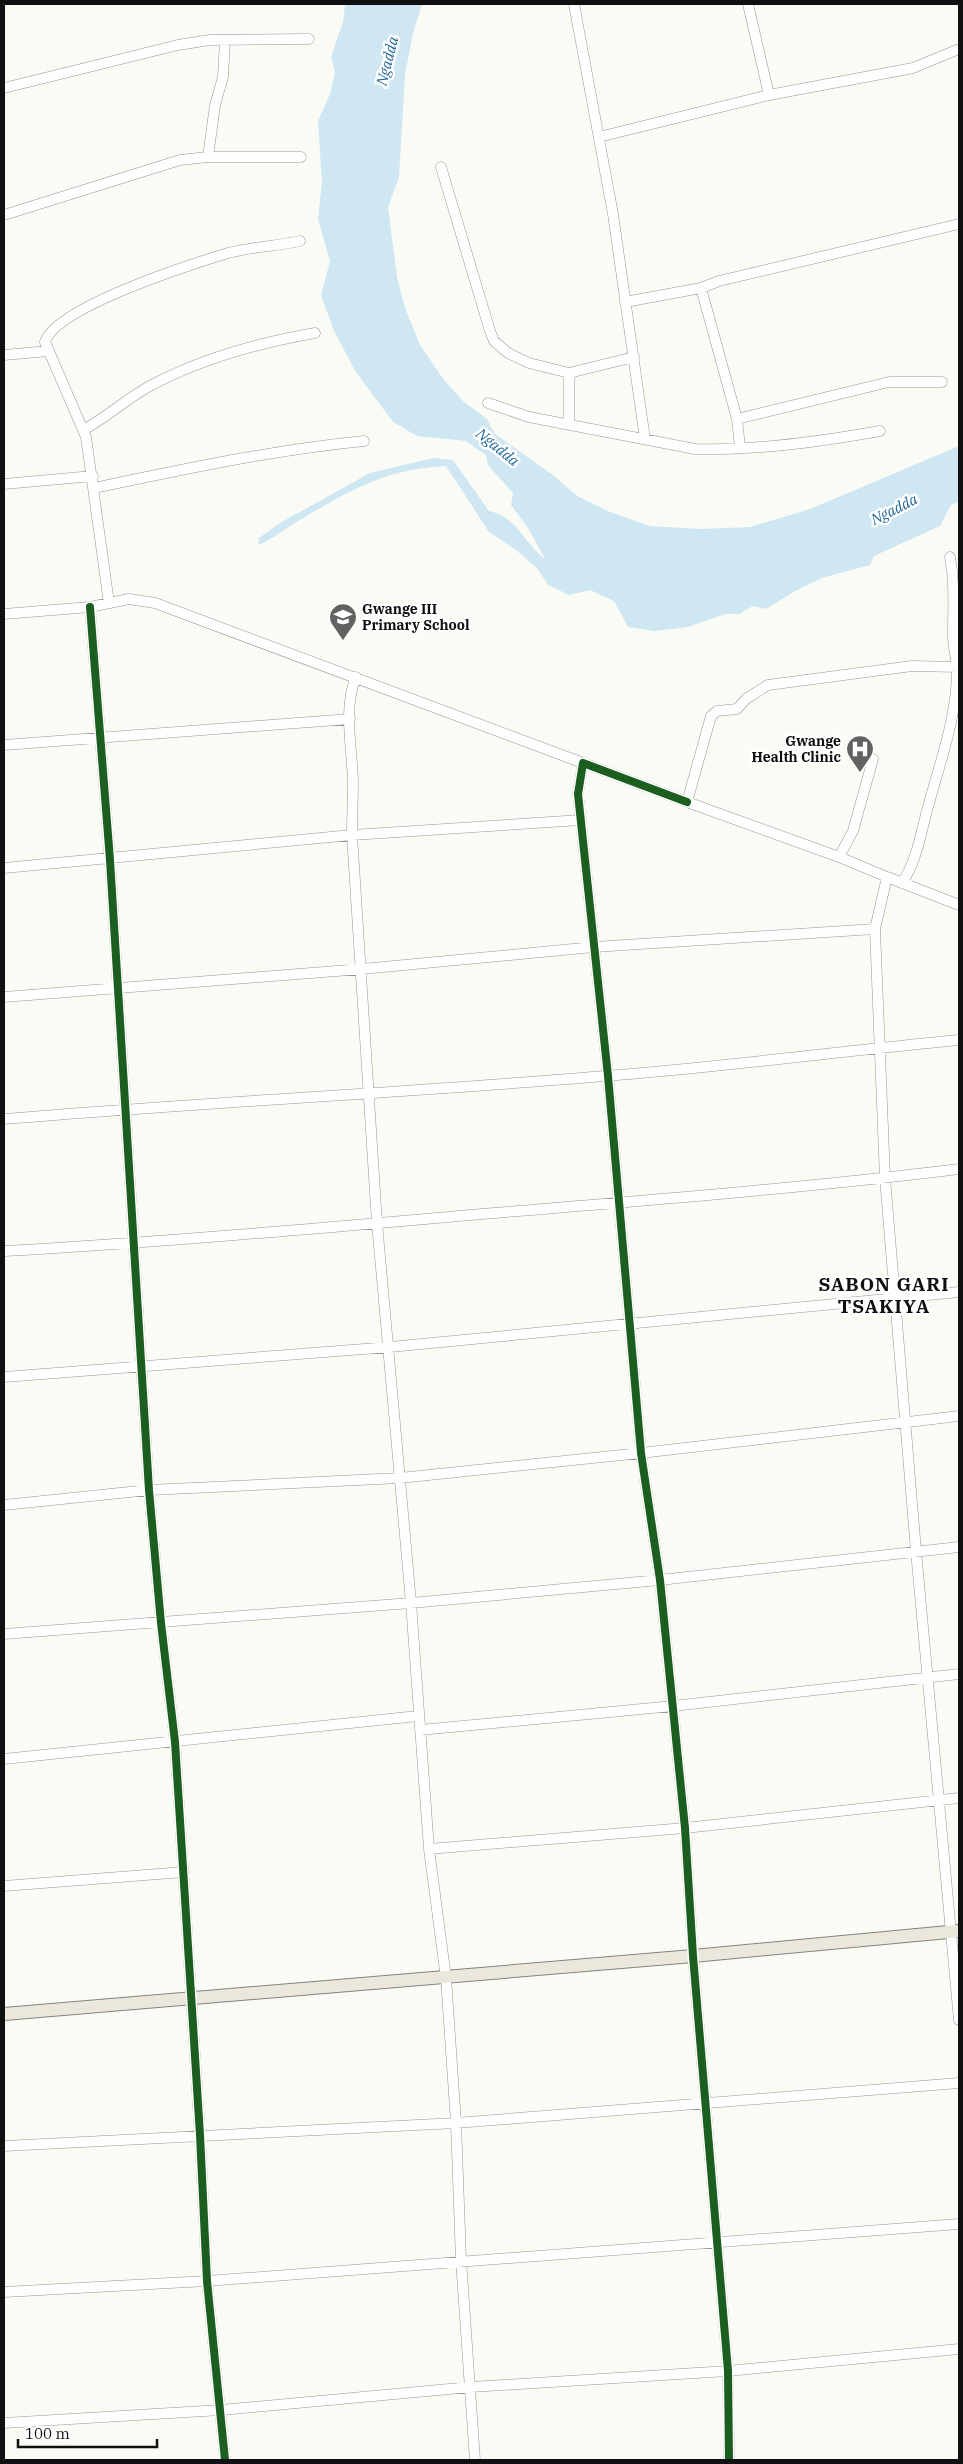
<svg xmlns="http://www.w3.org/2000/svg" width="963" height="2464" viewBox="0 0 963 2464" font-family="'IBM Plex Serif',serif">
<style>
.water{fill:#cee7f3}
.lines{fill:none;stroke-linecap:round;stroke-linejoin:round}
.minor-casing{stroke:#969694;stroke-width:11}
.major-casing{stroke:#838381;stroke-width:14}
.minor{stroke:#fefefe;stroke-width:10}
.major{stroke:#ece7dc;stroke-width:12}
.cycleway-casing{stroke:#fff;stroke-width:11}
.cycleway{stroke:#1b5e20;stroke-width:8}
.labels{text-anchor:middle;dominant-baseline:central;stroke-width:5;stroke-linejoin:round;paint-order:stroke}
.poi-label{font-size:14px;font-weight:bold;fill:#101010;stroke:#fff;text-anchor:start}
.water-label{font-size:15px;font-style:italic;fill:#20679a;stroke:#fff}
.district-label{font-size:19px;font-weight:bold;letter-spacing:1px;fill:#101010;stroke:#fff}
</style>
<rect width="100%" height="100%" fill="#fbfbf6"/>
<path class="water" d="M345,4H422L413,33L405,75L399,177L388,207L397,277L405,308L420,345L444,380L464,402L487,419L495,434L553,475L577,496L610,512L650,526L701,529L750,527L810,509L959,446V502L951,505L940,526L874,556L870,565L822,578L797,590L766,609L753,606L739,614H725L688,627L673,629L654,631L628,627L614,601L590,590L569,595L548,585L537,568L516,550L489,532L446,466C385,469 351,490 300,520C285,528 274,539 258,545L259,538L280,523L370,473L433,458L453,460L489,511C518,517 523,543 545,559L528,528L511,505L513,493L488,465L486,455L466,441L417,436L393,422L356,372L334,331L321,295L330,261L318,219L322,182L318,121L330,94L335,72L331,57L343,22Z"/>
<g class="lines">
<g class="minor-casing">
<path id="minor" d="M574,4L613,214L645,439
M748,4L769,95
M4,88L178,45L210,40L309,39
M599,137L769,95L913,68L959,49
M208,157L215,105L223,77L225,40
M441,167L490,331L494,341L508,353L529,363L569,373L634,357
M4,215L180,160L208,157H301
M701,288L737,419L740,447
M625,302L701,288L719,281L959,224
M4,355L49,351
M488,403L529,417L695,449C752,451 824,441 880,431
M737,419L889,382H942
M569,423V373
M83,430C106,418 125,400 148,387C200,359 257,343 315,333
M4,484L93,476
M94,488C184,469 273,450 364,441
M109,603L86,437L45,342C56,307 192,264 228,253C251,247 277,246 300,241
M90,607L110,860L149,1490L161,1623L175,1742L200,2135L207,2281L225,2460
M4,614L90,607L129,599L155,603L583,763
M356,677C343,708 352,748 353,781C353,799 352,817 352,835L377,1223L411,1603L429,1849L446,1978L456,2123L461,2260L475,2460
M4,745L350,719
M873,759L853,831L839,857L887,877L875,929L885,1178L916,1551L959,2020
M687,802L583,763L578,794L608,1076L641,1453L660,1580L685,1828L693,1956L728,2371L729,2460
M839,857L687,802L711,716L717,711L737,709L746,699L768,685L912,666L959,667
M4,868L352,835L581,820
M887,877L959,905
M902,883C917,861 921,832 928,807C940,762 957,717 957,670C957,659 953,648 953,636C953,608 955,584 950,557
M4,997L362,969L594,947L875,929
M4,1119C204,1102 404,1093 605,1076C723,1067 841,1051 959,1040
M4,1251C167,1242 331,1227 494,1213C649,1200 805,1188 959,1169
M4,1377L390,1347L959,1292
M4,1505L149,1490L400,1478L641,1453L959,1416
M4,1634L411,1603L660,1580L959,1547
M420,1730L673,1706L959,1674
M4,1759L418,1716
M429,1849L685,1828L959,1798
M4,1886L184,1872
M4,2146L456,2123L959,2083
M4,2292L207,2281L959,2224
M4,2423L221,2410L471,2387L728,2371L959,2349"/>
</g>
<g class="major-casing">
<path id="major" d="M4,2014L693,1956L959,1931"/>
</g>
<use href="#minor" class="minor"/>
<use href="#major" class="major"/>
<g class="cycleway-casing">
<path id="cycleway" d="M90,607L110,860L149,1490L161,1623L175,1742L200,2135L207,2281L225,2460
M687,802L583,763L578,794L608,1076L641,1453L660,1580L685,1828L693,1956L728,2371L729,2460"/>
</g>
<use href="#cycleway" class="cycleway"/>
</g>
<defs>
<g id="school-pin" transform="scale(1.4375)"><path d="M0 17L-7.5 6A9.5 9.5 0 1 1 7.5 6Z" fill="#626260" stroke="#fff"/><path d="M0-5L7-2L0 1L-7-2ZM-4 1L0 2.5L4 1V4Q0 6-4 4Z" fill="#fff"/></g>
<g id="hospital-pin" transform="scale(1.4375)"><path d="M0 17L-7.5 6A9.5 9.5 0 1 1 7.5 6Z" fill="#626260" stroke="#fff"/><path d="M-5-5h3v3.5h4V-5h3V5h-3V1.5h-4V5h-3Z" fill="#fff"/></g>
</defs>
<g fill-rule="evenodd">
<use href="#school-pin" x="343" y="617"/>
<use href="#hospital-pin" x="860" y="749"/>
</g>
<g class="labels">
<g class="poi-label">
<text x="362" y="609">Gwange III<tspan x="362" dy="16">Primary School</tspan></text>
<text x="841" y="741" text-anchor="end">Gwange<tspan x="841" dy="16">Health Clinic</tspan></text>
</g>
<g class="water-label">
<text transform="translate(387 61) rotate(-76)">Ngadda</text>
<text transform="translate(498 447) rotate(39)">Ngadda</text>
<text transform="translate(894 509) rotate(-27)">Ngadda</text>
</g>
<g class="district-label">
<text x="884" y="1284">SABON GARI<tspan x="884" dy="22">TSAKIYA</tspan></text>
</g>
</g>
<rect width="963" height="2464" fill="none" stroke="#101010" stroke-width="10"/>
<path d="M18 2439v8h139v-8" fill="none" stroke="#101010" stroke-width="2.5"/>
<text x="25" y="2439" font-size="15" fill="#101010" stroke="#ffffff" stroke-width="4" paint-order="stroke">100 m</text>
</svg>
